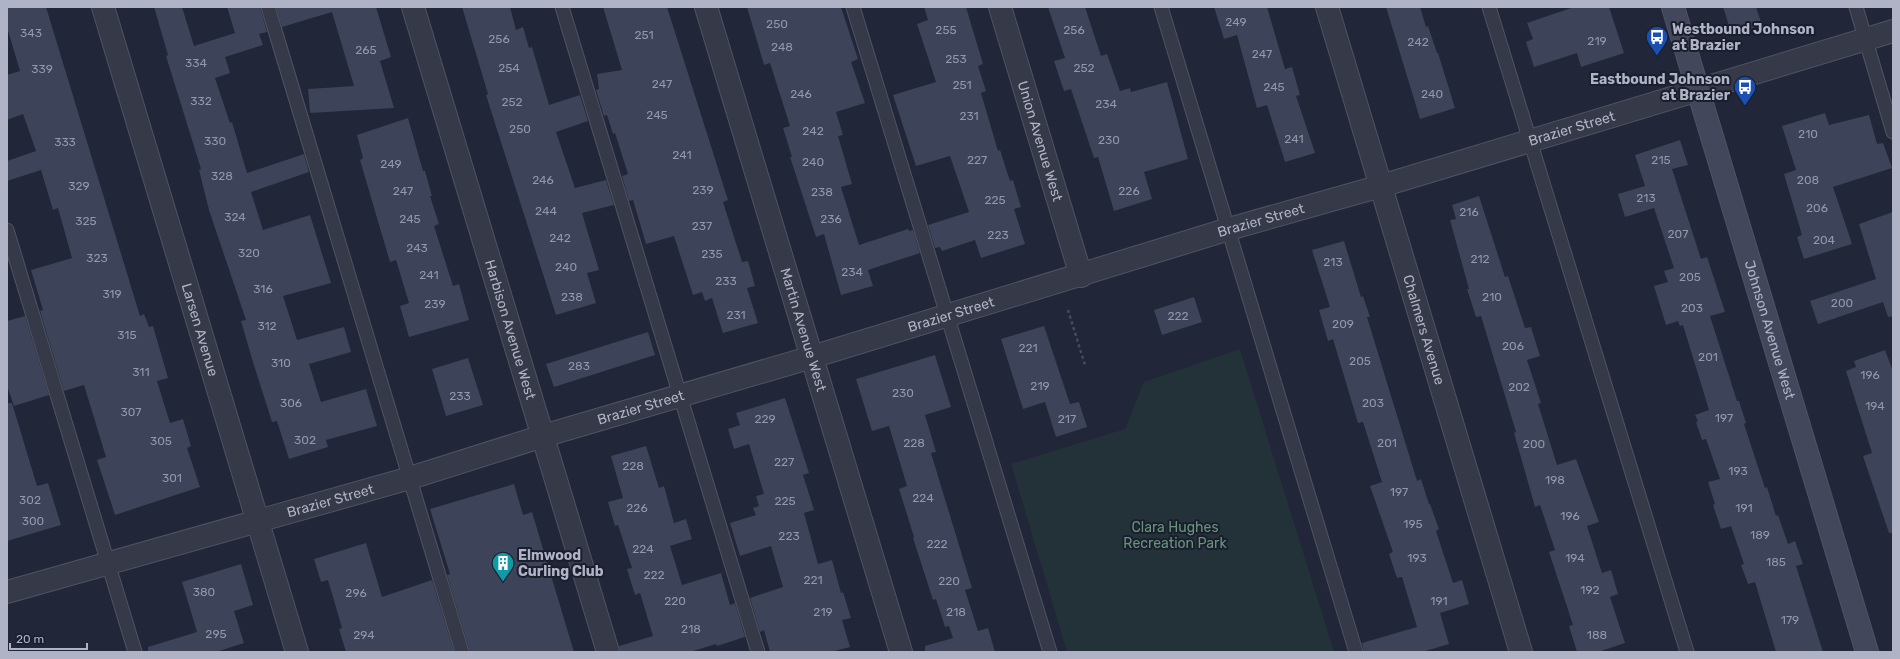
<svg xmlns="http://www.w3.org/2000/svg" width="1900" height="659" viewBox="0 0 1900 659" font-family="Rubik,sans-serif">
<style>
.green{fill:#233239}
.building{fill:#3d4358}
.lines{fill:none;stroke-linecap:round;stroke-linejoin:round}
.lane-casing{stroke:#4f5363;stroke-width:15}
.street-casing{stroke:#4f5363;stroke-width:24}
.secondary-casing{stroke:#4f5363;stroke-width:24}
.path{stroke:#414f56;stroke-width:2.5;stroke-dasharray:3 3;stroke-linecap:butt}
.lane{stroke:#353948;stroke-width:13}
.street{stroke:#353948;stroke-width:22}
.secondary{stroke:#43475b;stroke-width:22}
.labels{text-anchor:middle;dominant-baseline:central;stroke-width:4;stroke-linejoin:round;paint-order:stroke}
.number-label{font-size:12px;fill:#9297aa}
.poi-label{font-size:14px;font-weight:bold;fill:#afb3c5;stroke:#1a1e2d;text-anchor:start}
.street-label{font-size:14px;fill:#afb3c5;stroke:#1a1e2d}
.park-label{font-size:14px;fill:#67957c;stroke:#1a1e2d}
</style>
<rect width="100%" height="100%" fill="#212638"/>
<path class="green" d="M1240,349L1334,652H1067L1011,464L1125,429L1144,382Z"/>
<path class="building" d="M7,7H46L140,316L144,314L149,327L153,326L168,378L157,381L170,423L183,419L191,446L187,448L200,487L115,515L97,460L106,457L84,385L64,391L40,311L43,310L31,270L72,258L58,208L53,210L41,170L7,181V161L36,151L23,114L7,120V75L20,71L7,27Z
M154,7H182L194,46L235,33L227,7H260L267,32L259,34L263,45L225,57L230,73L215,78L230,123L232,122L247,173L304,154L309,172L251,192L263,230L310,215L331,283L283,296L297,340L344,327L351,352L309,364L321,402L366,389L377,426L326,440L328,447L289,459L277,421L272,422L252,359L241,321L246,320L209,210L199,170L201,169L166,56L168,55Z
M276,7H376L391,57L380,61L394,108L310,113L308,89L354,86L332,12L282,27Z
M462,7H510L516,30L523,27L529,48L532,47L549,105L580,95L588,121L556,132L575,188L606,180L614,205L582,213L599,270L587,273L596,303L556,315L486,95L488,94Z
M603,7H667L728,200L723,202L742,262L748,261L755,286L747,288L758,323L723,333L712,298L705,301L702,292L693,295L674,236L646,244L633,200L629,201L622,176L628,174L615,133L613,134L607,115L604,116L596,90L599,89L597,74L622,70Z
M747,7H841L858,59L851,62L865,103L836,112L843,135L838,136L852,184L841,187L859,245L908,229L909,231L913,230L920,253L868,270L873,286L841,295L824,234L816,237L790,157H792L783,128L790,126L770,63L764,65Z
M924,7H966L983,64L978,66L986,91L981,93L998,151L1000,150L1010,181L1013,180L1021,207L1014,209L1025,244L981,258L975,240L942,251L940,247L935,248L928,225L969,212L950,156L916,166L893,95L936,82L917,24L928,20Z
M1048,7H1085L1101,56L1107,54L1120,91L1130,88L1131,92L1167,82L1188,159L1144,172L1152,199L1114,211L1098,157L1094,158L1071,89L1064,91L1054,61L1065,58Z
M1214,7H1267L1285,69L1292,67L1300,95L1296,96L1315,153L1285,162L1267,105L1257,108L1237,35L1224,39Z
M1386,7H1420L1426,27L1428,26L1437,53H1438L1455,108L1420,119Z
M1574,7H1609L1624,53L1581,67L1577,53L1534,67L1526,42L1533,39L1527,23Z
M1723,7H1756L1762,25L1732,35Z
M1825,113L1829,125L1869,115L1877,144L1883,143L1892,168L1833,187L1852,244L1804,259L1797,237L1802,235L1784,174L1796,170L1782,126Z
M408,118L423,171H425L432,196H430L439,224L434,226L453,286L459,284L469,320L409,337L400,306L409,303L396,260L390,262L360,160L363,158L357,135Z
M1680,140L1688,165L1672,169L1701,259L1707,257L1725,312L1710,316L1737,401H1739L1746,423L1744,424L1765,488L1767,487L1776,516L1778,515L1788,544L1795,541L1803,564L1796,566L1823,652H1776L1755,582L1748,584L1741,565L1744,564L1731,526L1721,529L1713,505L1715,504L1708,482L1720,479L1706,439L1702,440L1696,422L1698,421L1695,415L1709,410L1683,325L1680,326L1678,321L1666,325L1654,286L1668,282L1664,271L1674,268L1654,208L1625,217L1618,194L1645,186L1635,155Z
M1479,196L1505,277L1508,276L1525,328L1531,327L1540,356L1527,360L1541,403L1538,404L1557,465L1576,459L1599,522L1587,526L1602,573L1611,570L1618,594L1610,597L1625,643L1598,652H1577L1569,626L1573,625L1549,552L1555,550L1540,505L1535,507L1514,433L1516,432L1481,316L1476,317L1467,289H1469L1450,220L1456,219L1452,205Z
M1893,212V316L1888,317L1883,302L1818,324L1810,301L1876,279L1859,224Z
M1344,241L1361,297L1363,296L1370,317H1367L1417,481L1421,479L1429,504H1430L1439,529L1436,531L1453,583L1462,580L1469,604L1440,613L1449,644L1422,652H1364L1362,643L1417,627L1402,577L1397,578L1389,554L1393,552L1370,486L1382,482L1363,422L1358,423L1333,339L1328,341L1319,310L1330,307L1312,250Z
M1194,297L1202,322L1162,335L1154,310Z
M25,316L49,395L14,406L7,386V321Z
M1044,326L1070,404L1079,402L1087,427L1056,437L1045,402L1023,409L1001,339Z
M648,332L655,355L554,387L546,364Z
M1885,350L1893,371V533H1889L1863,456L1872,453L1846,371L1856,367L1854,361Z
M935,355L951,407L925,415L936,452L931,453L972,588L965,590L978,631L988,628L995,652H925V646L953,638L949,626L945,627L936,599L933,600L913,538L914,537L899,489L907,486L889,426L872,431L856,379Z
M468,358L483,405L446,416L432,369Z
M785,398L809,473L803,475L814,510L804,513L818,564L832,560L841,593L843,592L851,618L842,620L850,647L831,652H770L764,630L760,632L750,598L783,587L771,546L740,556L730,523L756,515L753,508L759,506L756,496L764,494L749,444L734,449L728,429L740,425L736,413Z
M7,403H12L37,486L48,483L61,525L7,541Z
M646,446L659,488L664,486L674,523L686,519L692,539L670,546L682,585L721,573L730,605L735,603L745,637L717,646L716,644L690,652H620L619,646L653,636L640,593L635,595L627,569L632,568L618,525L615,526L608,502L623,498L611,456Z
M514,484L523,515L532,512L574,652H470L447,575L450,574L430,509Z
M366,543L382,597L432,580L454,652H346L339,629L342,628L328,580L321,582L314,559Z
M241,564L253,605L234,611L244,643L216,652H148V647L197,632L182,582Z"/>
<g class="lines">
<g class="lane-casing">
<path id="lane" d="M268,7L462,652
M562,7L758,652
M853,7C918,222 985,437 1050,652
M1161,7L1356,652
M1489,7L1687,652
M1856,7L1893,132
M7,230L135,652"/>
</g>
<g class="street-casing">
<g id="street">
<path id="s1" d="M103,7L297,652"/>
<path id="s2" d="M413,7L608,652"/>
<path id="s3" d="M706,7L901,652"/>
<path id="s4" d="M1000,7L1081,276"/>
<path id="s5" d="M1327,7L1521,652"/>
<path id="s6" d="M7,592L410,478L543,436L812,357L1229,229L1381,186L1893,31"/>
</g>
</g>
<g class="secondary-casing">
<g id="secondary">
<path id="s7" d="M1673,7L1867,652"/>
</g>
</g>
<path class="path" d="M1068,310L1085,365"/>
<use href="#lane" class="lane"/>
<use href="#street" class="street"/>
<use href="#secondary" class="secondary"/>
</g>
<defs>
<g id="bus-pin" transform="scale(1.15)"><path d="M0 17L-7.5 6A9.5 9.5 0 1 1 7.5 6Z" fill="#1a4fb4" stroke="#1a1e2d"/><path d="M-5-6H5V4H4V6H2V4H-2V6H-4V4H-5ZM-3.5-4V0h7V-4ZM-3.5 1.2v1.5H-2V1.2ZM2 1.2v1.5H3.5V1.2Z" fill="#fff"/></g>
<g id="building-pin" transform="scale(1.15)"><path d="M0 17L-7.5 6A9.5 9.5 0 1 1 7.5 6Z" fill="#0f9aa8" stroke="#1a1e2d"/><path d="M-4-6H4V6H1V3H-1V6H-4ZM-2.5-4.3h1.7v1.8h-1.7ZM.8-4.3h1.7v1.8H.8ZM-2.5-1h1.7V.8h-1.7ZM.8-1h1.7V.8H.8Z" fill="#fff"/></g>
</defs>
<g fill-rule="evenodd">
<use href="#bus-pin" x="1657" y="37"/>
<use href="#bus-pin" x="1745" y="87"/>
<use href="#building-pin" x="503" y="563"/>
</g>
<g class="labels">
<g class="number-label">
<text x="1236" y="22">249</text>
<text x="777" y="24">250</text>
<text x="946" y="30">255</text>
<text x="1074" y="30">256</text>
<text x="31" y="33">343</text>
<text x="644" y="35">251</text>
<text x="499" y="39">256</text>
<text x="1597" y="41">219</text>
<text x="1418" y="42">242</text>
<text x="782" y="47">248</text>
<text x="366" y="50">265</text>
<text x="1262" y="54">247</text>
<text x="956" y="59">253</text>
<text x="196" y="63">334</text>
<text x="509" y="68">254</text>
<text x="1084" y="68">252</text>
<text x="42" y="69">339</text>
<text x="662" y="84">247</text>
<text x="962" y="85">251</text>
<text x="1274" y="87">245</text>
<text x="801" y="94">246</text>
<text x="1432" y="94">240</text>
<text x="201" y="101">332</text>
<text x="512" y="102">252</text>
<text x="1106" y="104">234</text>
<text x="657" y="115">245</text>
<text x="969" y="116">231</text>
<text x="520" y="129">250</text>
<text x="813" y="131">242</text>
<text x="1808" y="134">210</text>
<text x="1294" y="139">241</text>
<text x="1109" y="140">230</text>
<text x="215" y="141">330</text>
<text x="65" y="142">333</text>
<text x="682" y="155">241</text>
<text x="977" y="160">227</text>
<text x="1661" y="160">215</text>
<text x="813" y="162">240</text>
<text x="391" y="164">249</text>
<text x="222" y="176">328</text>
<text x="543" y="180">246</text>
<text x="1808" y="180">208</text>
<text x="79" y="186">329</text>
<text x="703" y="190">239</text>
<text x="403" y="191">247</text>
<text x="1129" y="191">226</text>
<text x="822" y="192">238</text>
<text x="1646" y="198">213</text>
<text x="995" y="200">225</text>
<text x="1817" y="208">206</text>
<text x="546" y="211">244</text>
<text x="1469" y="212">216</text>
<text x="235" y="217">324</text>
<text x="410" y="219">245</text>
<text x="831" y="219">236</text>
<text x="86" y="221">325</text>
<text x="702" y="226">237</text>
<text x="1678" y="234">207</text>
<text x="998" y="235">223</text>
<text x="560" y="238">242</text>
<text x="1824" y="240">204</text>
<text x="417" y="248">243</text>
<text x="249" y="253">320</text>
<text x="712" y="254">235</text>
<text x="97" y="258">323</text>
<text x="1480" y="259">212</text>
<text x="1333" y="262">213</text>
<text x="566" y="267">240</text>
<text x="852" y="272">234</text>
<text x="429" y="275">241</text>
<text x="1690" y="277">205</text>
<text x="726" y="281">233</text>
<text x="263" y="289">316</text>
<text x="112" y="294">319</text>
<text x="572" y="297">238</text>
<text x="1492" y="297">210</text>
<text x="1842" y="303">200</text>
<text x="435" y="304">239</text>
<text x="1692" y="308">203</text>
<text x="736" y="315">231</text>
<text x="1178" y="316">222</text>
<text x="1343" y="324">209</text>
<text x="267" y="326">312</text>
<text x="127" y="335">315</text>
<text x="1513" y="346">206</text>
<text x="1028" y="348">221</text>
<text x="1708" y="357">201</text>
<text x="1360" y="361">205</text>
<text x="281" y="363">310</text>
<text x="579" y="366">283</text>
<text x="141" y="372">311</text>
<text x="1870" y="375">196</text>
<text x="1040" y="386">219</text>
<text x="1519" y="387">202</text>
<text x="903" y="393">230</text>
<text x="460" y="396">233</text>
<text x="291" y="403">306</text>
<text x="1373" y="403">203</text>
<text x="1875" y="406">194</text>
<text x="131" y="412">307</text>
<text x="1724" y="418">197</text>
<text x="765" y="419">229</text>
<text x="1067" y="419">217</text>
<text x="305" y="440">302</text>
<text x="161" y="441">305</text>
<text x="914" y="443">228</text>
<text x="1387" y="443">201</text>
<text x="1534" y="444">200</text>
<text x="784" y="462">227</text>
<text x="633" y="466">228</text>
<text x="1738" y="471">193</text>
<text x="172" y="478">301</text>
<text x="1555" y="480">198</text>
<text x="1399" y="492">197</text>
<text x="923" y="498">224</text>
<text x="30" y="500">302</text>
<text x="785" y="501">225</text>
<text x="637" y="508">226</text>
<text x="1744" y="508">191</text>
<text x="1570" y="516">196</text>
<text x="33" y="521">300</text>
<text x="1413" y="524">195</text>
<text x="1760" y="535">189</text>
<text x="789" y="536">223</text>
<text x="937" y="544">222</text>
<text x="643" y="549">224</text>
<text x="1417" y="558">193</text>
<text x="1575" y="558">194</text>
<text x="1776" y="562">185</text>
<text x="654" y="575">222</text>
<text x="813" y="580">221</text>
<text x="949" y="581">220</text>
<text x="1590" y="590">192</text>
<text x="204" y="592">380</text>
<text x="356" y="593">296</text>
<text x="675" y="601">220</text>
<text x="1439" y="601">191</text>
<text x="823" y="612">219</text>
<text x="956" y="612">218</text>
<text x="1790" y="620">179</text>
<text x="691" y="629">218</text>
<text x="216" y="634">295</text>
<text x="364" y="635">294</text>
<text x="1597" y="635">188</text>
</g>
<g class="poi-label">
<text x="1672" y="29">Westbound Johnson<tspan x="1672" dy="16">at Brazier</tspan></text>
<text x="1730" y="79" text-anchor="end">Eastbound Johnson<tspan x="1730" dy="16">at Brazier</tspan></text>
<text x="518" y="555">Elmwood<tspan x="518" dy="16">Curling Club</tspan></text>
</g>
<g class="street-label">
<text stroke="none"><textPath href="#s6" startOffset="1632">Brazier Street</textPath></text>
<text stroke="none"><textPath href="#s4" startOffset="140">Union Avenue West</textPath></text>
<text stroke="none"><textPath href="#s6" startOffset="1308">Brazier Street</textPath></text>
<text stroke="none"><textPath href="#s6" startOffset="984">Brazier Street</textPath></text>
<text stroke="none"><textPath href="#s5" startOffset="337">Chalmers Avenue</textPath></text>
<text stroke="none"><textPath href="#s1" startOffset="337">Larsen Avenue</textPath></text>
<text stroke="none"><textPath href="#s2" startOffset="337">Harbison Avenue West</textPath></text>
<text stroke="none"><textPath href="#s3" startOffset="337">Martin Avenue West</textPath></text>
<text stroke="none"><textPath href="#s7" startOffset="337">Johnson Avenue West</textPath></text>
<text stroke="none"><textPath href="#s6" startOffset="660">Brazier Street</textPath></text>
<text stroke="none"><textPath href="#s6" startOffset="336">Brazier Street</textPath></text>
</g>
<g class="park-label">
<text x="1175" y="527">Clara Hughes<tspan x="1175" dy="16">Recreation Park</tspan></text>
</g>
</g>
<rect width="1900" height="659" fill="none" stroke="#afb3c5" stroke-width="16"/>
<path d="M10 643v6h77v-6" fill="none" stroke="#afb3c5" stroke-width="2"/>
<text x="16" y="643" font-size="12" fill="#afb3c5" stroke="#1a1e2d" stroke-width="3" paint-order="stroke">20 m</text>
</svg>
